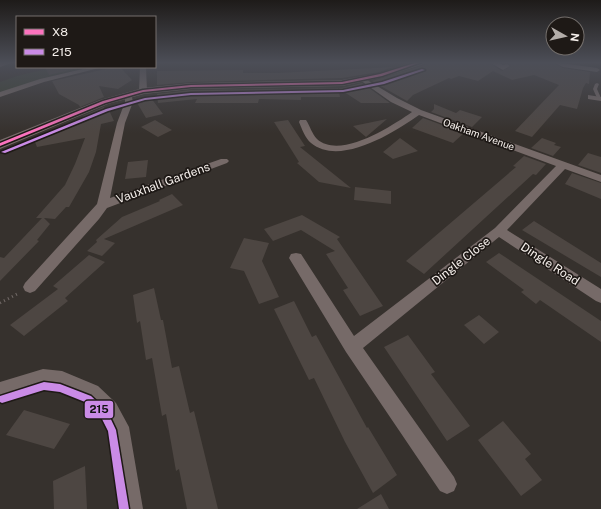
<svg xmlns="http://www.w3.org/2000/svg" width="601" height="509" viewBox="0 0 601 509" font-family="'Public Sans',sans-serif">
<style>
.green{fill:#394031}
.building{fill:#4d4642}
.lines{fill:none;stroke-linecap:round;stroke-linejoin:round}
.path{stroke:#736b68;stroke-width:3;stroke-dasharray:1 3.5;stroke-linecap:butt}
.service{fill:#766a68;fill-rule:evenodd}
.minor{fill:#766a68;fill-rule:evenodd}
.secondary{fill:#786c6a;fill-rule:evenodd}
.bus-1-casing{stroke:#1e1916;stroke-width:3}
.bus-2-casing{stroke:#1e1916;stroke-width:3}
.bus-1{fill:#fc73be;fill-rule:evenodd}
.bus-2{fill:#ca8be6;fill-rule:evenodd}
.labels{text-anchor:middle;dominant-baseline:central;stroke-width:3.5;stroke-linejoin:round;paint-order:stroke}
.far-street-label{font-size:10px;fill:#f6f0ec;stroke:#1e1916}
.street-label{font-size:12px;fill:#f6f0ec;stroke:#1e1916}
.line-badge{stroke:#1e1916;stroke-width:1.5}
.pale-badge-label{font-size:11px;text-anchor:middle;font-weight:bold;fill:#111}
</style>
<rect width="100%" height="100%" fill="#36312d"/>
<path class="green" d="M55,67H91L55,75L0,93V82L17,76Z"/>
<path class="building" d="M426,62H488L502,71L511,66L508,63L501,62H552L563,68L590,72L589,84L586,83L583,88L577,109L560,105L532,137L515,131L559,85L534,75L512,80L493,71L478,81L459,76L451,79L449,78L413,95L407,101L372,81L424,65Z
M45,67H79V68L49,75Z
M115,67H120L132,80L118,89L99,86L104,97L80,107L79,105L59,94L52,81Z
M393,67L379,72L342,78L191,82L157,85V71L243,70V73H278Z
M362,83L390,103H361L338,88L340,97H301V100L259,99L258,103H195L197,99L158,103L157,94L191,90L342,88Z
M151,98L163,114L146,118L136,101Z
M434,104L456,113L460,110L482,117L472,127L431,112L434,109Z
M104,107V108H108L114,121L101,124L96,152L89,172L69,207H66L55,219L44,218L50,224L37,240L39,241L0,281V257L4,258L42,218H36L65,185L75,164L85,138L37,147L35,142L85,120L83,116Z
M423,118L464,133L453,143L412,128Z
M387,119L366,137L353,126Z
M155,120L172,130L158,137L141,127Z
M288,120L305,146L300,147L351,188L319,182L297,163L299,162L274,122Z
M400,138L418,151L393,159L383,152Z
M542,138L556,143L554,145L561,147L553,156L531,148Z
M588,153L601,157V173L578,165Z
M524,156L546,164L536,175L533,174L424,274L406,261L516,167L513,166Z
M148,160L146,177L125,179L128,162Z
M572,173L601,183V199L565,184Z
M355,187L391,191V204L354,200Z
M172,194L183,205L104,239L115,243L102,256L87,251L97,242L96,240L122,217L160,201L159,200Z
M302,215L340,237L337,239L383,306L360,316L343,290L348,288L326,254L335,251L301,230L273,241L264,229Z
M534,221L601,263V277L522,230Z
M244,238L269,243L262,261L279,297L259,304L244,271L230,268Z
M499,253L601,321V342L540,300L536,304L521,292L524,290L486,262Z
M89,255L105,262L65,298L68,301L24,336L10,325L58,289L53,286Z
M154,288L161,320H163L172,368L179,366L190,413L194,411L218,509H187L179,469L176,471L166,414L162,416L152,358L146,360L140,321L137,323L133,295Z
M294,301L312,337L316,335L367,428L368,427L397,475L373,493L345,442L314,378L309,380L274,309Z
M479,315L499,332L484,344L464,325Z
M408,335L435,372L431,374L470,426L447,441L384,347Z
M24,410L70,424L54,449L6,435Z
M503,421L531,454L525,459L542,480L521,496L478,440Z
M85,466L87,509H54L53,481Z
M381,494L389,509H357Z"/>
<g class="lines">
<path class="path" d="M0,303L19,293"/>
<path class="service" d="M597,83L599,84L597,89L601,98L599,99L597,98L593,89L595,84Z"/>
<path class="minor" d="M3,62H14L0,67V63Z
M489,62H497L503,65L507,64L510,66L503,70Z
M553,62L597,68L600,70L597,72L563,67Z
M91,67H103L44,82L0,97V92L40,79Z
M140,67H146L147,91L143,93L139,91Z
M362,77L397,98L421,110L601,175V182L565,169L507,230L601,289V303L596,301L499,237L363,348L454,477L457,484L454,491L447,494L440,491L346,352L289,258L291,254L296,253L301,254L354,336L495,228L556,166L419,115C395,132 340,167 311,143C305,138 302,129 299,122L300,120H306C310,126 312,134 317,139C340,160 392,126 412,112L391,102L360,80V78Z
M125,93H131L133,102L125,123L110,198L221,159H227L229,161L227,163L107,208L99,219L35,291L30,293L25,291L23,287L25,283L97,204L117,123L125,102Z
M588,95L601,97V101L588,99Z
M43,369L62,371L98,386L116,403L129,427L143,509H121L111,429L104,415L86,398L62,389L43,387L0,400V382Z"/>
<path class="secondary" d="M412,62H425L424,64L384,77L342,86L191,89L144,94L108,104L0,149V140L100,100L143,88L191,83L342,80L379,73Z"/>
<g class="bus-1-casing">
<path id="bus-1" d="M418,62H422L382,76L342,84L191,87L143,92L105,103L0,146V143L103,101L143,90L191,85L342,82L380,74Z"/>
</g>
<g class="bus-2-casing">
<path id="bus-2" d="M422,69L425,70L384,84L343,92L191,95L145,100L108,111L5,153L1,152L106,109L145,98L191,93L343,90L382,82Z
M44,382L60,384L91,396L107,411L116,430L129,509H119L108,431L101,417L85,402L60,392L44,390L2,403L0,402V396Z"/>
</g>
<use href="#bus-1" class="bus-1"/>
<use href="#bus-2" class="bus-2"/>
</g>
<linearGradient id="sky" x2="0" y2="1"><stop stop-color="#1e1b19"/><stop offset="0.47" stop-color="#4c4e57"/><stop offset="1" stop-color="#4c4e57" stop-opacity="0"/></linearGradient>
<rect width="601" height="133" fill="url(#sky)"/>
<g class="labels">
<g class="far-street-label">
<text transform="translate(479 134) rotate(20)">Oakham Avenue</text>
</g>
<g class="street-label">
<text transform="translate(163 183) rotate(-20)">Vauxhall Gardens</text>
<text transform="translate(461 261) rotate(-38)">Dingle Close</text>
<text transform="translate(550 264) rotate(33)">Dingle Road</text>
</g>
</g>
<rect class="line-badge" x="84" y="400" width="30" height="19" rx="4" fill="#ca8be6"/>
<g class="pale-badge-label">
<text x="99" y="413">215</text>
</g>
<rect x="16" y="16" width="140" height="52" fill="#1e1916" stroke="#746f6c"/>
<rect x="24" y="29" width="20" height="6" fill="#fc73be" stroke="#746f6c"/>
<text x="52" y="36" font-size="12" fill="#f6f0ec">X8</text>
<rect x="24" y="49" width="20" height="6" fill="#ca8be6" stroke="#746f6c"/>
<text x="52" y="56" font-size="12" fill="#f6f0ec">215</text>
<g transform="translate(565 36) rotate(98)"><circle r="19" fill="#1e1916" stroke="#746f6c"/>
<path d="M0-3L7 15L0 10L-7 15Z" fill="#b3ada9"/>
<text y="-6" font-size="11" font-weight="bold" text-anchor="middle" fill="#f6f0ec">N</text>
</g>
</svg>
